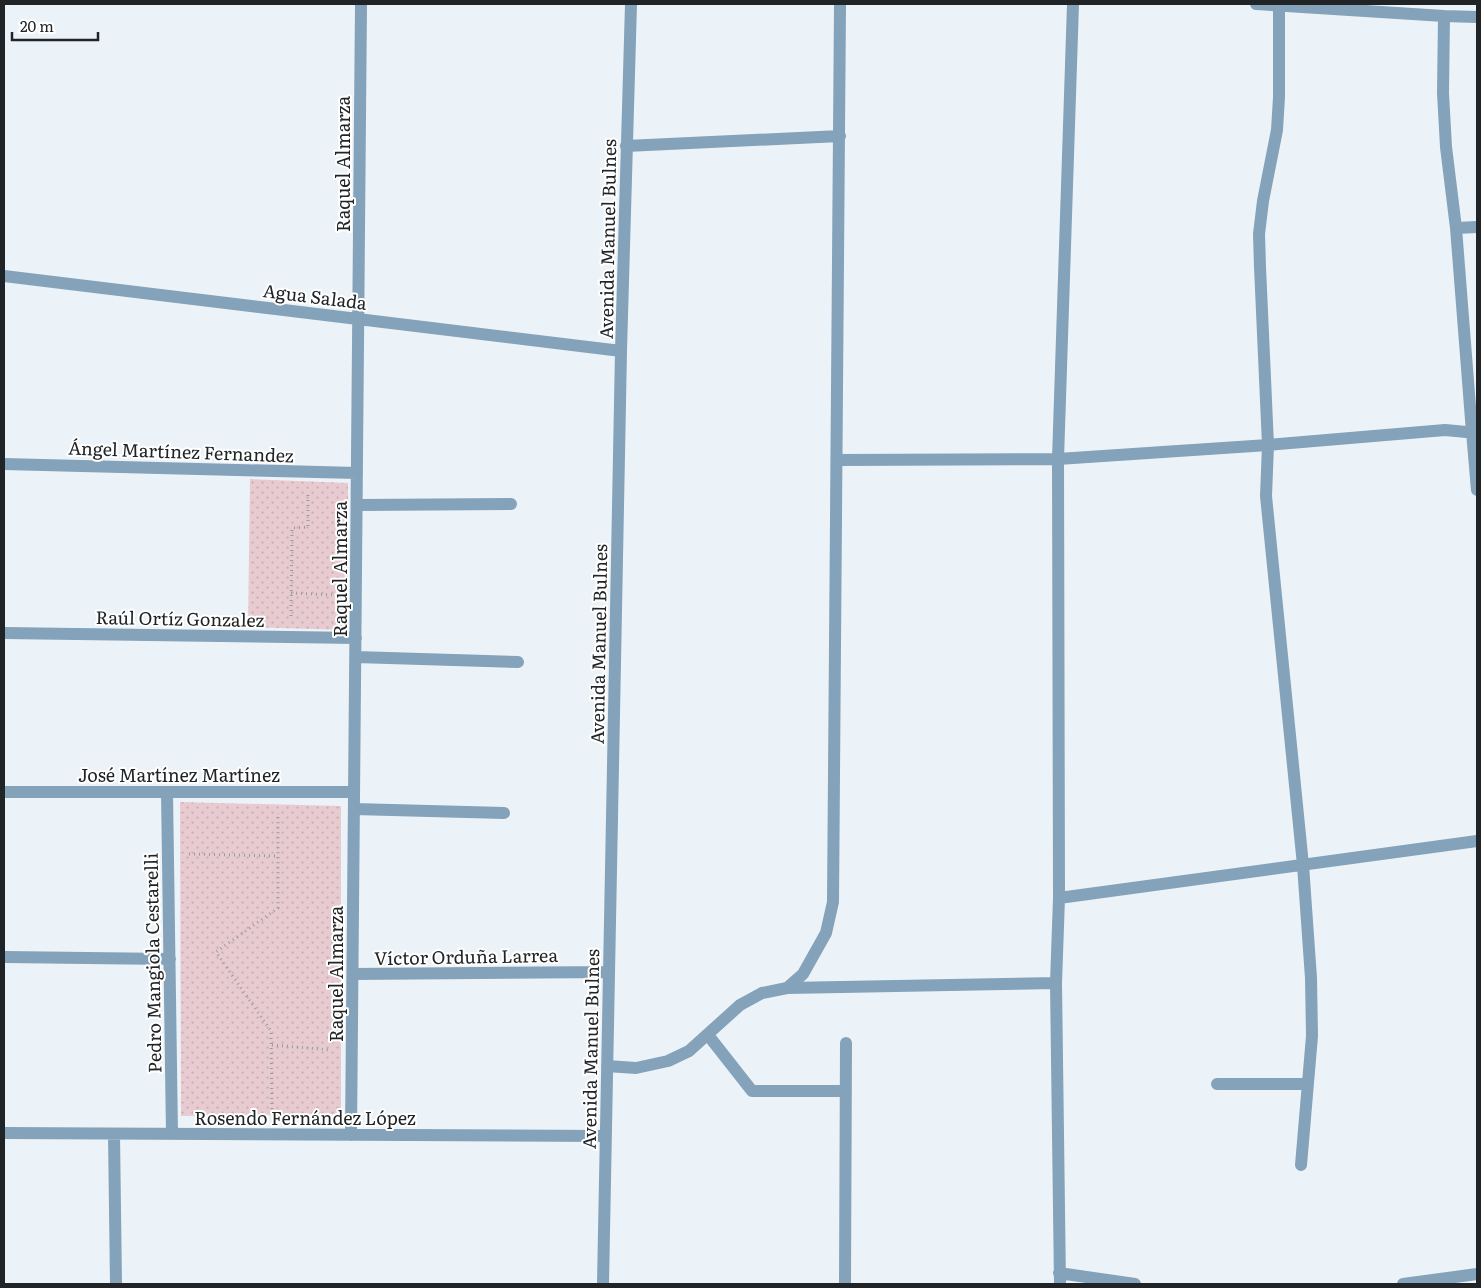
<svg xmlns="http://www.w3.org/2000/svg" width="1481" height="1288" viewBox="0 0 1481 1288" font-family="Literata,serif">
<style>
.grass{fill:url(#grass-dots)}
.lines{fill:none;stroke-linecap:round;stroke-linejoin:round}
.path{stroke:#979ca0;stroke-width:3;stroke-dasharray:1 4;stroke-linecap:butt}
.minor{stroke:#84a2ba;stroke-width:12}
.labels{text-anchor:middle;dominant-baseline:central;stroke-width:4;stroke-linejoin:round;paint-order:stroke}
.street-label{font-size:18px;fill:#212426;stroke:#fff}
</style>
<defs>
<pattern id="grass-dots" width="8" height="8" patternUnits="userSpaceOnUse" patternTransform="scale(1.25)"><rect width="8" height="8" fill="#e8cbd1"/><path d="M2 2h.1M6 6h.1" fill="none" stroke="#c7aeb3" stroke-width="1.8" stroke-linecap="round"/></pattern>
</defs>
<rect width="100%" height="100%" fill="#ecf3f8"/>
<path class="grass" d="M250,479L348,483V630L248,627Z
M180,802L341,806V1114L181,1116Z"/>
<g class="lines">
<path class="path" d="M291,593L335,595
M291,616L292,528L308,527V492
M189,854L278,856
M272,1045L331,1050
M272,1114L271,1031L216,952L278,908V813"/>
<path class="minor" d="M1256,4L1444,16L1477,17
M1279,5V97L1277,130L1263,201L1259,234L1260,267L1268,445L1266,496L1303,865L1311,978L1312,1036L1301,1165
M1444,16L1443,93L1446,147L1456,228L1472,432L1477,490
M626,146L840,136
M1456,228L1477,227
M4,276L621,351
M837,460L1058,459L1268,445L1445,430L1477,433
M4,464L357,473
M357,505L511,504
M4,633L356,638
M356,657L518,662
M4,792H354
M167,792L172,1134
M354,809L504,813
M1059,898L1477,841
M4,957L170,959
M353,974L609,972
M787,988L1056,983
M708,1035L752,1091H846
M607,1066L636,1068L668,1061L689,1051L740,1005L762,993L787,988L803,974L826,933L833,902L840,4
M1217,1084H1308
M4,1133L606,1136
M114,1134L116,1284
M351,1135L361,4
M1059,1273L1135,1284
M603,1284L621,351L631,4
M845,1284L846,1043
M1060,1284L1056,983L1059,898L1058,459L1073,4
M1403,1284L1477,1274"/>
</g>
<g class="labels">
<g class="street-label">
<text transform="translate(342 164) rotate(-90)">Raquel Almarza</text>
<text transform="translate(607 239) rotate(-89)">Avenida Manuel Bulnes</text>
<text transform="translate(315 296) rotate(7)">Agua Salada</text>
<text transform="translate(181 451) rotate(2)">Ángel Martínez Fernandez</text>
<text transform="translate(339 569) rotate(-90)">Raquel Almarza</text>
<text transform="translate(180 618) rotate(1)">Raúl Ortíz Gonzalez</text>
<text transform="translate(598 644) rotate(-89)">Avenida Manuel Bulnes</text>
<text x="179" y="774">José Martínez Martínez</text>
<text transform="translate(466 956) rotate(-1)">Víctor Orduña Larrea</text>
<text transform="translate(152 963) rotate(-91)">Pedro Mangiola Cestarelli</text>
<text transform="translate(335 974) rotate(-90)">Raquel Almarza</text>
<text transform="translate(590 1049) rotate(-89)">Avenida Manuel Bulnes</text>
<text x="305" y="1117">Rosendo Fernández López</text>
</g>
</g>
<rect width="1481" height="1288" fill="none" stroke="#212426" stroke-width="10"/>
<path d="M12 32v8h86v-8" fill="none" stroke="#212426" stroke-width="2.5"/>
<text x="20" y="32" font-size="15" fill="#212426" stroke="#ffffff" stroke-width="4" paint-order="stroke">20 m</text>
</svg>
